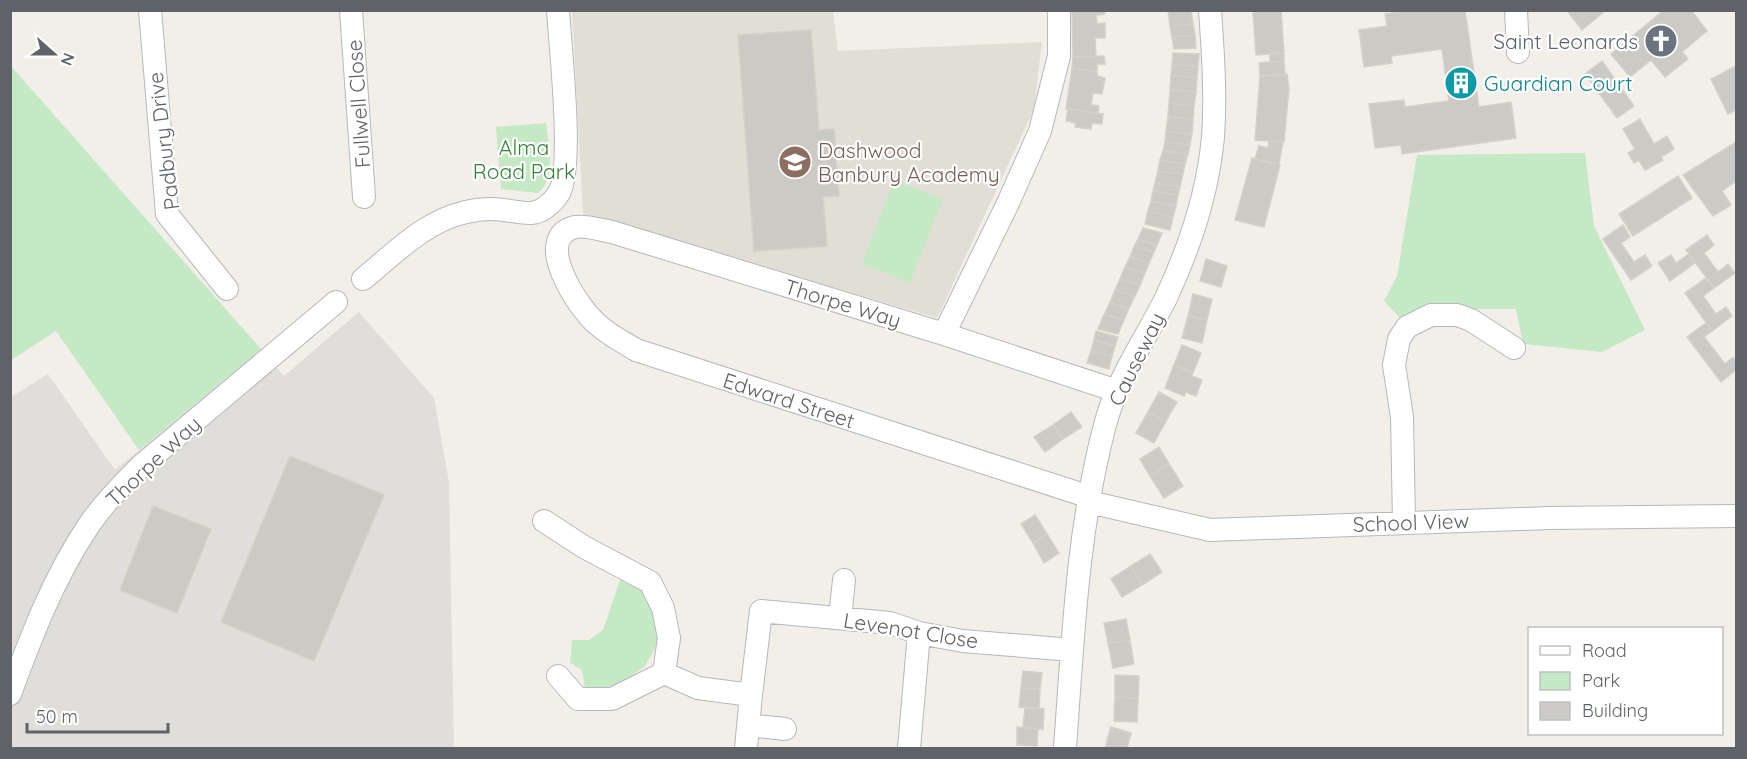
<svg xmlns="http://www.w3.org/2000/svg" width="1747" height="759" viewBox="0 0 1747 759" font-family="Quicksand,sans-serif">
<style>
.industrial{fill:#e0deda}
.education{fill:#e1ded6}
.green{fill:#c5e8c5}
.building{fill:#cccac5;stroke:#d6d1c6;stroke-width:1.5}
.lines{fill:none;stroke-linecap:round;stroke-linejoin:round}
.street-casing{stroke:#b5b8bc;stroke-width:24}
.street{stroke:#fff;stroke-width:22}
.labels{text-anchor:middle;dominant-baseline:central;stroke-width:4.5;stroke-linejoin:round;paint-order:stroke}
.worship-label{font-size:21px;fill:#5b616d;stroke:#fff;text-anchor:end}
.culture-label{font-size:21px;fill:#0d838f;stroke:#fff;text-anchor:start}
.street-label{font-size:21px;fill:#5f6368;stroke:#fff}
.park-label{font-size:21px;fill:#348238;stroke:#fff}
.education-label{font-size:21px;fill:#785e54;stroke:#fff;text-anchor:start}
</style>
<rect width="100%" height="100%" fill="#f1efe8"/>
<path class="industrial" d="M359,312L434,398L449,482L454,748H11V397L48,374L115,470L261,349L284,376Z"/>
<path class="education" d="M572,11H833L838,51L1042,42L1034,109L937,318L583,214Z"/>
<path class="green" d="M10,65L261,349L139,450L56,331L11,360Z
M546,123C548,144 557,179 538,193L501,189L496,127Z
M1585,153L1594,226L1645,330L1602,352L1523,344L1516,309H1424L1403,321L1384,301L1397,276L1417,155Z
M894,180L943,199L910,283L862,264Z
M620,580L645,592L658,619L657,645L645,666L623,683L599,689L585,688L582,670L570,663L572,640H589L603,630Z"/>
<path class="building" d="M1072,10H1104L1105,14L1096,15L1097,24L1105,23V38H1095L1096,56L1073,57Z
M1191,10L1193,24L1170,26L1168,11Z
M1253,10H1281L1284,53L1256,55Z
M1413,10H1465L1479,107L1511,102L1516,138L1402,154L1401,145L1375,148L1369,104L1404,100L1405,107L1449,101L1442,49L1391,56L1392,63L1364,67L1359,30L1387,26L1385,14Z
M1569,10H1606L1582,30L1568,12Z
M1664,10H1691L1707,31L1682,52L1688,59L1665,77L1651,60L1630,77L1611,54Z
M1193,24L1195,35L1172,37L1170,26Z
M811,30L819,130L834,129L839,196L823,197L827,246L754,251L738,35Z
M1195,35L1196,48L1174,49L1172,37Z
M1173,53L1199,54L1198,66L1172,65Z
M1270,53H1284V62H1270Z
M1104,56L1105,64H1097V72L1072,68L1073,57Z
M1602,61L1634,106L1617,118L1585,74Z
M1270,62H1284L1285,75L1260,76L1259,63Z
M1172,65L1198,66L1197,77L1171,76Z
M1736,66V110L1728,114L1711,79Z
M1072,68L1097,72V76L1105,78L1102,94L1093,93L1091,105L1099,106L1098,113L1066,109Z
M1287,74L1289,88L1284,142L1255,140L1260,76Z
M1171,76L1197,77L1196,92L1170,90Z
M1170,90L1196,92L1194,106L1169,103Z
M1169,103L1194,106L1193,119L1168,117Z
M1068,109L1103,114L1102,124L1092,123L1091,129L1075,127L1076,123L1066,121Z
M1168,117L1193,119L1192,134L1166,131Z
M1640,119L1654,144L1667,136L1674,149L1661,157L1663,160L1645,170L1639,160L1634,163L1628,153L1635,149L1623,129Z
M1166,131L1192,134L1190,145L1165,142Z
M1269,141L1283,142L1279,164L1255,159L1259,146L1268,148Z
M1165,142L1190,145L1188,154L1163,151Z
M1736,142V181L1722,191L1731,205L1713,216L1683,175Z
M1163,151L1188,154L1185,164L1160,160Z
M1252,158L1280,165L1264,227L1235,220Z
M1160,160L1185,164L1183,174L1158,171Z
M1158,171L1183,174L1180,187L1155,183Z
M1678,176L1692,198L1633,236L1619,214Z
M1155,183L1180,187L1178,195L1153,191Z
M1153,191L1178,195L1176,206L1151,201Z
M1151,201L1176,206L1173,217L1148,211Z
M1148,211L1173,217L1170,230L1145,224Z
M1623,225L1630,237L1621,243L1634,262L1645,255L1652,266L1631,280L1603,239Z
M1143,228L1162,233L1157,245L1138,239Z
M1707,235L1714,245L1704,253L1718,272L1728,264L1735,273L1714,288L1686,250Z
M1138,239L1157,245L1154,252L1134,247Z
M1134,247L1154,252L1149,263L1130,257Z
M1689,254L1695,263L1670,281L1658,263L1671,255L1676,263Z
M1130,257L1149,263L1145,273L1125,267Z
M1206,259L1227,266L1221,287L1200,281Z
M1125,267L1145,273L1140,285L1120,279Z
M1706,278L1714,288L1703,296L1716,314L1726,307L1732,316L1712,331L1685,293Z
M1120,279L1140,285L1135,296L1115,290Z
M1115,290L1135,296L1129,308L1110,303Z
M1193,294L1212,299L1207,320L1188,316Z
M1110,303L1129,308L1124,320L1104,315Z
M1104,315L1124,320L1118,334L1098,329Z
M1188,316L1207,320L1202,343L1182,338Z
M1706,323L1712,331L1704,337L1725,364L1733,357L1736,361V370L1721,382L1687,337Z
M1096,331L1118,337L1115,346L1094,340Z
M1094,340L1115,346L1112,356L1091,351Z
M1182,345L1201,353L1193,373L1174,365Z
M1091,351L1112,356L1109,369L1087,363Z
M1174,365L1193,373L1192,376L1202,380L1196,396L1186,392L1184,396L1165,388Z
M1159,392L1177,402L1166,421L1148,412Z
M1071,412L1082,427L1063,439L1053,425Z
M1148,412L1166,421L1154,443L1136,433Z
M1053,425L1063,439L1045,452L1034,437Z
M1159,447L1169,464L1150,476L1140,459Z
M290,456L384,495L314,661L221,622Z
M1169,464L1183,486L1164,498L1150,476Z
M153,506L211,529L177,613L120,590Z
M1035,515L1047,534L1033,543L1021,524Z
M1047,534L1059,553L1044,563L1033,543Z
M1150,554L1162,572L1142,585L1131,566Z
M1131,566L1142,585L1122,597L1111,579Z
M1126,619L1130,640L1108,643L1104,623Z
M1130,640L1134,664L1113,668L1108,643Z
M1023,671L1042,673L1040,689L1021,688Z
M1115,675L1139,676L1138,698L1115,697Z
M1021,688L1040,689L1039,709L1019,707Z
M1115,697L1138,698L1137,722L1114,721Z
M1025,707L1044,709L1043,729L1023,727Z
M1017,727L1038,729L1037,746L1017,745Z
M1111,727L1131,733L1127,748H1105Z"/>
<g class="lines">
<g class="street-casing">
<path id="street" d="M150,10L167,214L227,289
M351,10L364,197
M1516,10L1518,52
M363,279C395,253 425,221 466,212C478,209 490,208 503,210C518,211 533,218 546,207C550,204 556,198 559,193C574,167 560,46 558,10
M944,334L1009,201L1040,131L1059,56V10
M1090,497L636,350C623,342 609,335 597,324C579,309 531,238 575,227C586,225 600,230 612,232L944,334L1117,391
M1089,502L1210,530L1549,518L1736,516
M544,521L584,547L650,582L663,608L669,638L664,673L612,699H578L558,676
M1404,522L1402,417L1394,365L1399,339L1407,327L1431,315H1457L1471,320L1514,348
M840,618L844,580
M664,673L698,688L751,695
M10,694C31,637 53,579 87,528C102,505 122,485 141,466L336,302
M748,725L785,729
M746,748L751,695L761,611L890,623L919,633L963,641L1072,650
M909,748L919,633
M1065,748C1073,640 1077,530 1105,425C1117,379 1145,340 1166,298C1189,249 1208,192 1213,137C1216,95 1213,53 1210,10"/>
</g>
<use href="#street" class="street"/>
</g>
<defs>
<g id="church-disc" transform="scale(1.725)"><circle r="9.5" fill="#6b7280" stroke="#fff"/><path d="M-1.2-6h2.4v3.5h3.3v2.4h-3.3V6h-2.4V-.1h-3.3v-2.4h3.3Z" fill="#fff"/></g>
<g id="building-disc" transform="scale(1.725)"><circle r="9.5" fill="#0f9aa8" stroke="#fff"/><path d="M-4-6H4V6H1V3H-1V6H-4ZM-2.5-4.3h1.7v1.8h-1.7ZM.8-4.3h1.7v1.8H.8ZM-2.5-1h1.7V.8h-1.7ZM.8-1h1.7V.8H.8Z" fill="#fff"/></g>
<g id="school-disc" transform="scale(1.725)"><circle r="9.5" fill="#8d6e63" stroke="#fff"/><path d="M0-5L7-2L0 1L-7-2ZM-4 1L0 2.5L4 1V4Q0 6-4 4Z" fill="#fff"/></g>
</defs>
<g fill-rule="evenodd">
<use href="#church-disc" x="1661" y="41"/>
<use href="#building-disc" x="1461" y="83"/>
<use href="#school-disc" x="795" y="162"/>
</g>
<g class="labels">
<g class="worship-label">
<text x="1638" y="41">Saint Leonards</text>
</g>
<g class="culture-label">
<text x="1484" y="83">Guardian Court</text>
</g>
<g class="street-label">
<text transform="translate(358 104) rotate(-94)">Fullwell Close</text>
<text transform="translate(163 141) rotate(-97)">Padbury Drive</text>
<text transform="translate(843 303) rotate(17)">Thorpe Way</text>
<text transform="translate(1136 359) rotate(-64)">Causeway</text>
<text transform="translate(789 400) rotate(18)">Edward Street</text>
<text transform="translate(153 461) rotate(-43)">Thorpe Way</text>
<text transform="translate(1411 522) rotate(-2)">School View</text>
<text transform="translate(911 630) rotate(9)">Levenot Close</text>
</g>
<g class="park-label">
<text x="524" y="147">Alma<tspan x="524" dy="24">Road Park</tspan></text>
</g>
<g class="education-label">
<text x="818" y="150">Dashwood<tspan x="818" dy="24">Banbury Academy</tspan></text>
</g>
</g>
<rect width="1747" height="759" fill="none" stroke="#5f6368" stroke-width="24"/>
<rect x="1528" y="627" width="195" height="108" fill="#ffffff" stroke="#bfc1c3" stroke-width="1.5"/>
<rect x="1540" y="646" width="30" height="9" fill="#ffffff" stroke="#bfc1c3" stroke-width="1.5"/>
<text x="1582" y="657" font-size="18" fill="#5f6368">Road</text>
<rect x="1540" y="672" width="30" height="18" fill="#c5e8c5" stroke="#bfc1c3" stroke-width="1.5"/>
<text x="1582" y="687" font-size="18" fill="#5f6368">Park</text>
<rect x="1540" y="702" width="30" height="18" fill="#cccac5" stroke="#bfc1c3" stroke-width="1.5"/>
<text x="1582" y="717" font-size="18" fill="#5f6368">Building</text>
<g transform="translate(54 54) rotate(111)" stroke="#ffffff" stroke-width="4.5" paint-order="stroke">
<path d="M0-4.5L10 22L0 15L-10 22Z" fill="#5f6368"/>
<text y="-9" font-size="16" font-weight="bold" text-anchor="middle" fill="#5f6368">N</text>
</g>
<path d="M27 723v9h141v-9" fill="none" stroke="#5f6368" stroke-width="3"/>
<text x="36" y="723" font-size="18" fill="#5f6368" stroke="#ffffff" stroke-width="4.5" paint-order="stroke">50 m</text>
</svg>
